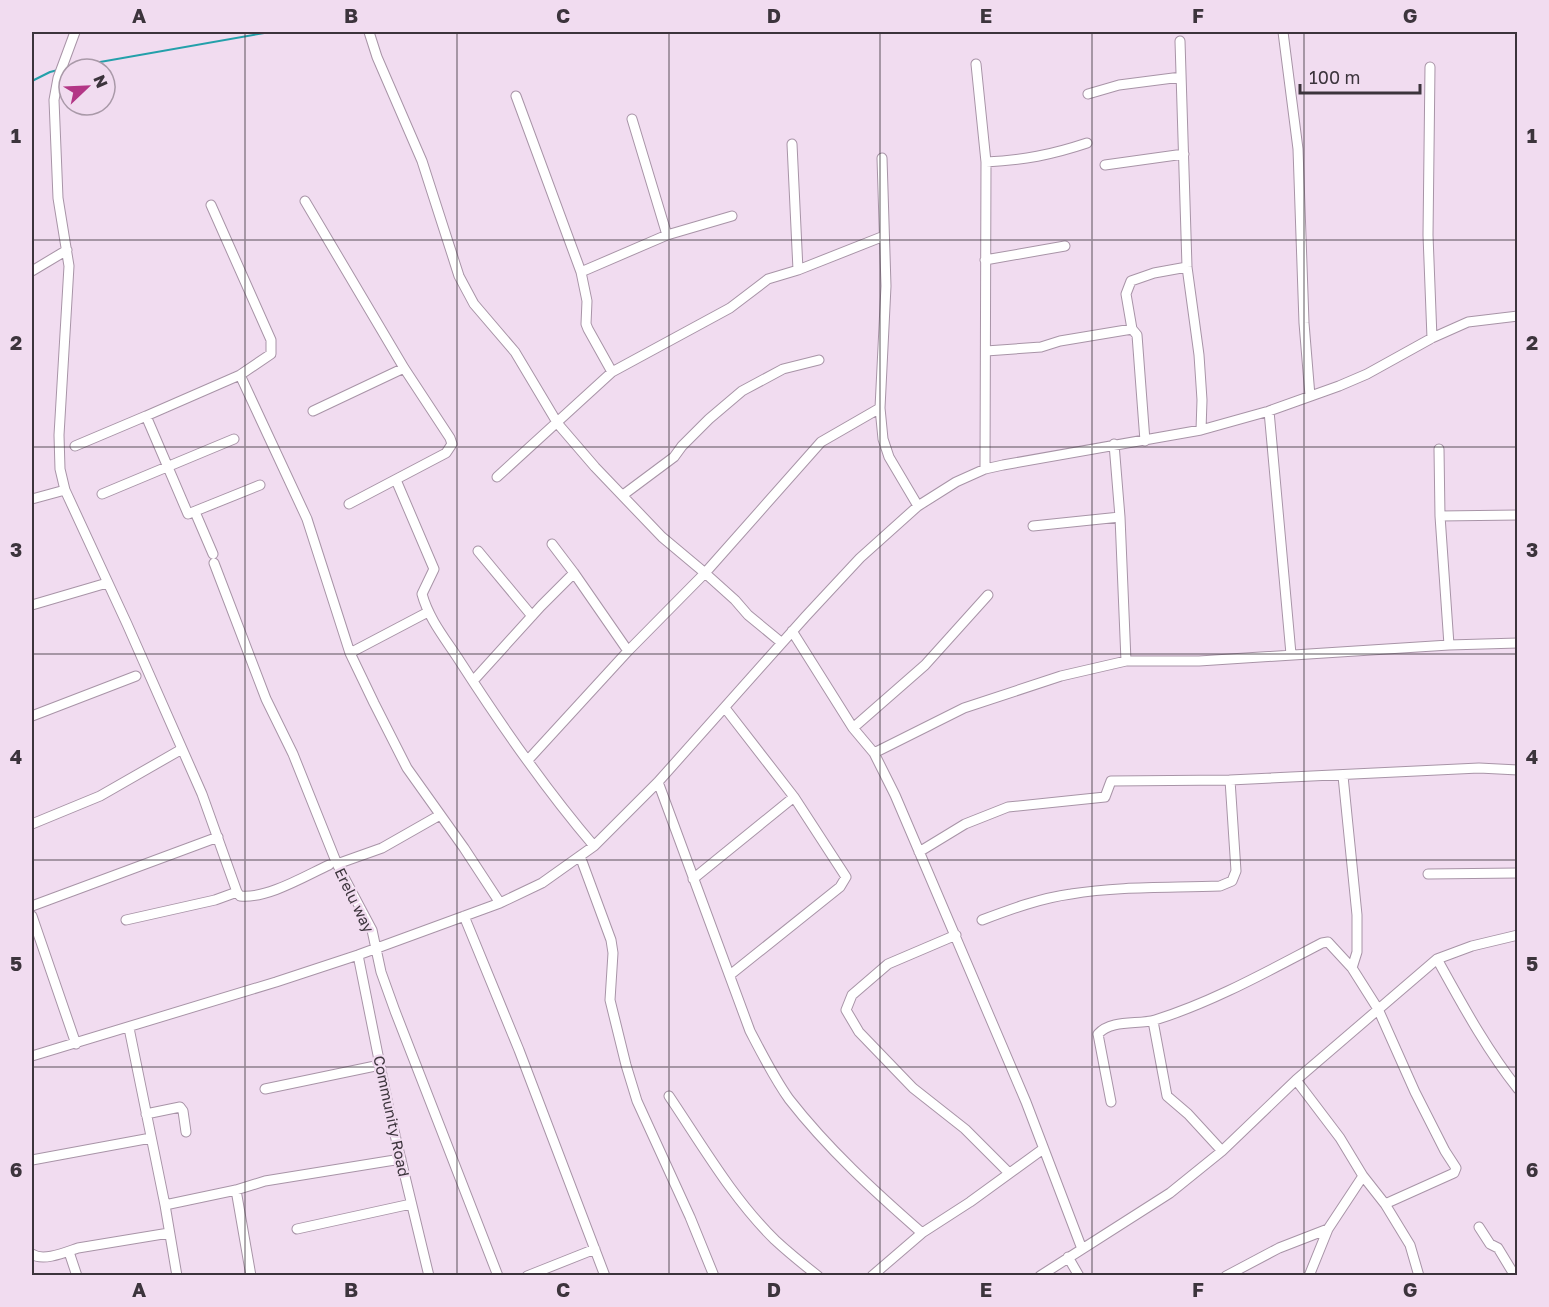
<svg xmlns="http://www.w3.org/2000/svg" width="1549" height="1307" viewBox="0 0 1549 1307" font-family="'Golos Text',sans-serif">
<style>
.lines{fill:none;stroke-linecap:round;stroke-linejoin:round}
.stream{stroke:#24a0aa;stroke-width:2}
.minor-casing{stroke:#a894a7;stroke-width:11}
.minor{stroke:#fff;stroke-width:9}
.grid{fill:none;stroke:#3c343c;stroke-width:1.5;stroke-opacity:0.55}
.labels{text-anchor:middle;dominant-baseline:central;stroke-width:4.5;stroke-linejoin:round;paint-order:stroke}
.street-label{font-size:15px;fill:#3c343c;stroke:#f1dcf0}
.neatline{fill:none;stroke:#3c343c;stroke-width:2}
.grid-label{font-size:20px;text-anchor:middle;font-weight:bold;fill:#3c343c}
</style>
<rect width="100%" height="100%" fill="#f1dcf0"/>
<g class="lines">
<path class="stream" d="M66,68L270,32
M32,81L50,72L58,70"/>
<g class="minor-casing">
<path id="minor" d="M75,32L58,78L54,100L58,198L69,266L59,435L60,469L65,490L127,624L202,794L237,892
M369,32L377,57L422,161L459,276L474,304L515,352L558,424L595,467L662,537L705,573L735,600L748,615L782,643
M1283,32L1298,149L1304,323L1310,396
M1180,41L1187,267L1199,355L1202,400L1201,430
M976,64L986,162L985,469
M1430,67L1428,235L1432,338
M1088,94L1119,85L1181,77
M516,96L581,272L587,301L586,324L588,329L612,372
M632,119L667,235
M792,144L798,270
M882,158L886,286L880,408L883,439L889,457L918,506
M986,162C1024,160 1051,155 1087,143
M1105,165L1184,154
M305,201L404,368L450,438L452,444L446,453L349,504
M211,205L271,340V354L240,375L307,519L350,653L374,703L407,768L464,848L500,903
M985,260L1065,246
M32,271L67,250
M581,272L667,235L732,216
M1132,329L1126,294L1131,281L1154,273L1187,267
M986,351L1041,347L1060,341L1132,329L1137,335L1145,441
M240,375L146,416L188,514L260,485
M313,411L404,368
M1269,411L1291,654
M1114,444L1120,517L1126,661
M75,446L146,416
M1439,449L1440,516L1449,645
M497,477L612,372L730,308L768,279L798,270L884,236
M396,480L434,569L422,594C429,620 447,641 461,663C501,725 546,790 594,846
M102,494L234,439
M623,495L674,457L682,446L709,419L742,391L783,369L819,360
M32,499L65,490
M195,512L213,554
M1440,516L1518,515
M1033,526L1120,517
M552,544L574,573
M478,551L532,616
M214,563L266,699L293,754L337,864L372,930L381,972L395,1011L498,1276
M32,605L107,583
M792,631L853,728L874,753L895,795L1026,1102L1082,1249
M350,653L428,612
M473,681L541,606L574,573L628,651
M725,708L794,797L846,877L840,887L730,975
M32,716L136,676
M853,728L925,665L988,595
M874,753L964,708L1061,676L1126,661H1199L1449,645L1518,643
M528,760L628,651L705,573L821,442L880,408
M1343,776L1357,915V952L1352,968
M658,782L750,1031C762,1054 774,1078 789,1099C828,1149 874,1191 922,1233
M32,824L100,796L182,749
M919,852L965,824L1008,807L1105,797L1111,781L1230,780L1479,768L1518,770
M580,856L611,940L613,953L610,1000L626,1065L637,1101L690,1217L714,1276
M337,864L382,848L440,815
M1428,874L1518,873
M693,879L794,797
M32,906L218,837
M32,916L76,1044
M464,916L519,1050L605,1276
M126,920L215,900L237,892L240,896C267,899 305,876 329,865
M982,920C1011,909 1041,898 1071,894C1120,886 1171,888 1220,886L1232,881L1236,871L1230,780
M956,935L888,964L852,995L846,1010L859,1032L913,1088L965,1129L1009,1173
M358,955L389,1110L429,1276
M1437,959C1462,1004 1486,1049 1518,1089
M1153,1021L1167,1096L1188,1114L1222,1151
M129,1028L165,1205L177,1276
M32,1056L276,982L358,955L500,903L542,883L594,846L658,782L806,616L860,558L918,506L956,482L985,469L1003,465L1201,430L1269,411L1339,386L1367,374L1432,338L1468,322L1518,316
M1296,1080L1340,1138L1363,1176L1385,1204L1410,1245L1419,1276
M265,1089L380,1065
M669,1096C702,1145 733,1199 775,1240C789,1253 804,1265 818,1276
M1111,1102L1098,1034C1112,1019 1138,1025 1155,1020C1213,1002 1268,971 1322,943L1328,942L1352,968L1378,1009L1415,1092L1445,1151L1456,1168L1454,1173L1385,1204
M146,1114L180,1107L183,1111L186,1132
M32,1160L151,1138
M236,1190L251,1276
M165,1205L236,1190L265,1181L401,1159
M1479,1227L1490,1244L1498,1248L1515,1276
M297,1229L411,1204
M69,1252L77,1276
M32,1254C43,1262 66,1252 78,1248L169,1233
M1068,1257L1079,1276
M527,1276L595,1249
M872,1276L922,1233L970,1202L1043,1149
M1040,1276L1170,1193L1222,1151L1296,1080L1437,959L1472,946L1518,935
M1226,1276L1279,1248L1328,1229
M1309,1276L1328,1229L1363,1176"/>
</g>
<use href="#minor" class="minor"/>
</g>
<path class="grid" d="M245,32V1276M457,32V1276M669,32V1276M880,32V1276M1092,32V1276M1304,32V1276M32,240H1518M32,447H1518M32,654H1518M32,860H1518M32,1067H1518"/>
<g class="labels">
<g class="street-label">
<text transform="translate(355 900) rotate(64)">Erelu way</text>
<text transform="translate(392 1116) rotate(78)">Community Road</text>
</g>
</g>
<rect width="1549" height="1307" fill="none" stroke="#f1dcf0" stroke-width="66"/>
<g transform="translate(87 87) rotate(67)"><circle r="28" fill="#f1dcf0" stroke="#a999a8" stroke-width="1.5"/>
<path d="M0-4.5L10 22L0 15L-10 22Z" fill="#b33686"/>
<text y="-9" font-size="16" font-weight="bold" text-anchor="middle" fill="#3c343c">N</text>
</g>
<path d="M1300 84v9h120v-9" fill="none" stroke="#3c343c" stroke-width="3"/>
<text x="1309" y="84" font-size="18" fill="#3c343c" stroke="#f1dcf0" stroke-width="4.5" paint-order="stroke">100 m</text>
<rect x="33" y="33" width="1483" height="1241" class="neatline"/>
<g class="grid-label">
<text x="139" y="23">A</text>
<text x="351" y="23">B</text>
<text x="563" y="23">C</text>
<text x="774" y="23">D</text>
<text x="986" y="23">E</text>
<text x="1198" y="23">F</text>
<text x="1410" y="23">G</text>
<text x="16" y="143">1</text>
<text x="1532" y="143">1</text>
<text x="16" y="350">2</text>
<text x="1532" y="350">2</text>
<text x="16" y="557">3</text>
<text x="1532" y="557">3</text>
<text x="16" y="764">4</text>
<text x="1532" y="764">4</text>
<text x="16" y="971">5</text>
<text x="1532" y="971">5</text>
<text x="16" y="1177">6</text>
<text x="1532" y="1177">6</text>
<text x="139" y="1297">A</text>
<text x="351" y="1297">B</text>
<text x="563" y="1297">C</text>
<text x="774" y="1297">D</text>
<text x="986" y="1297">E</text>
<text x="1198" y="1297">F</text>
<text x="1410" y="1297">G</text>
</g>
</svg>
